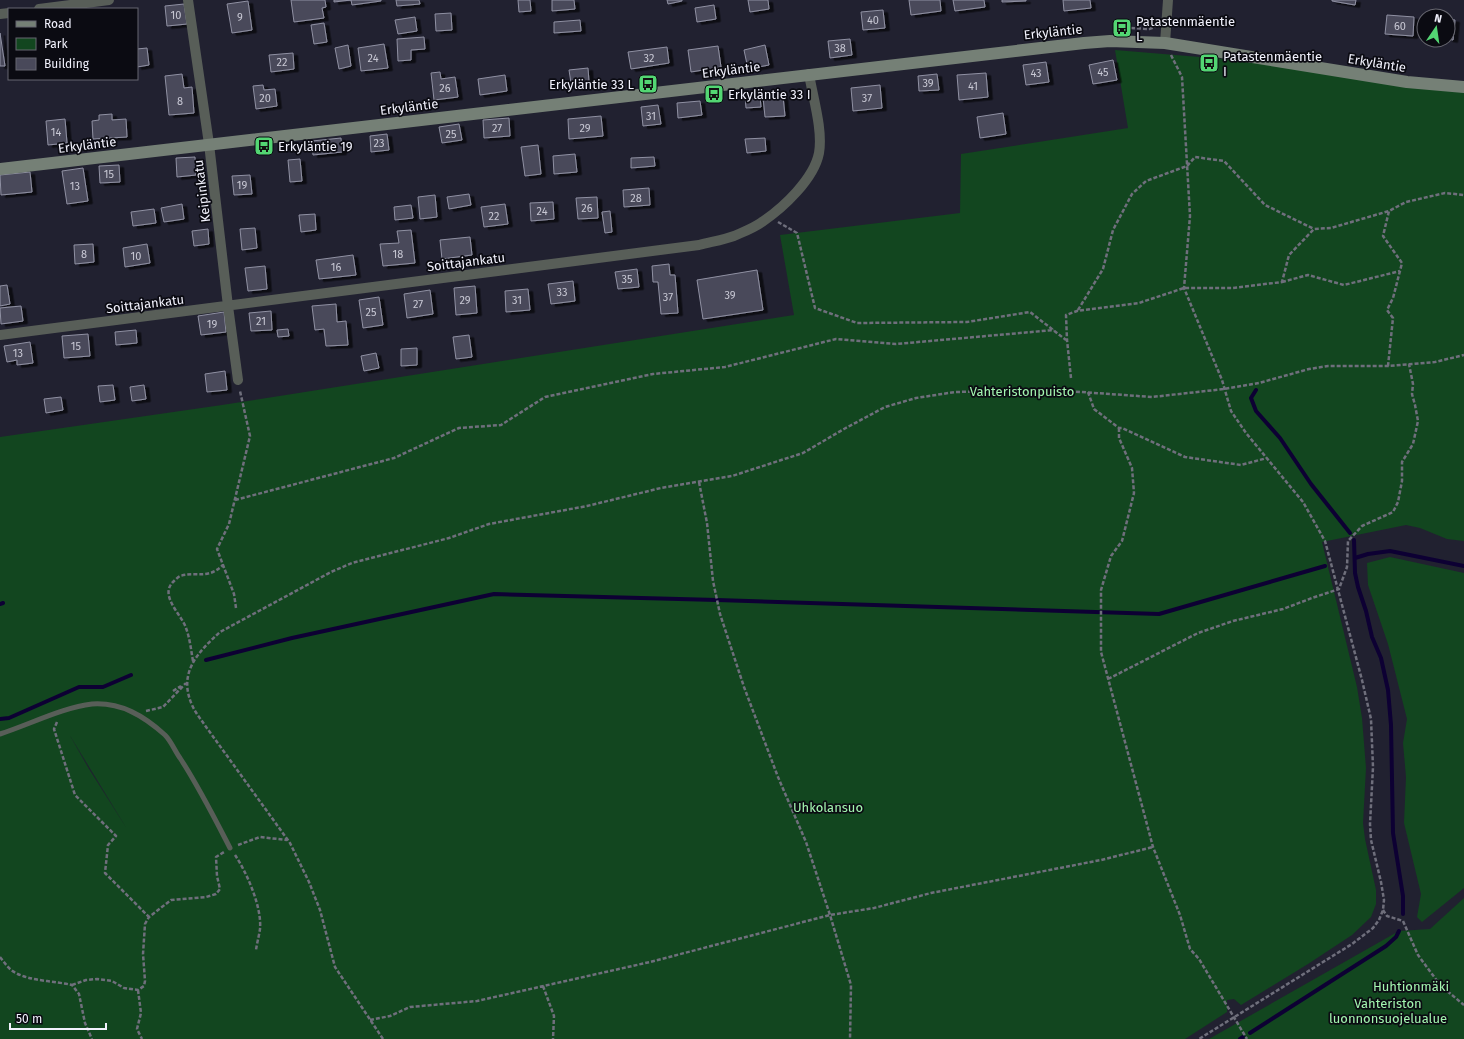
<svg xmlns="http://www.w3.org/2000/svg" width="1464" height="1039" viewBox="0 0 1464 1039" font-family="'Fira Sans',sans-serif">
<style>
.green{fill:#12461f;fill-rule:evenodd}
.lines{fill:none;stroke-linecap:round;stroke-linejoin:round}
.stream{stroke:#0d0033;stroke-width:4}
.building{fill:#49495a;stroke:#9091a3;filter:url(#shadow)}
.path{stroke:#6f6f7c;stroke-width:2.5;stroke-dasharray:4 2;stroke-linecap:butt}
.lane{stroke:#585e58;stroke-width:5}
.street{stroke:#585e58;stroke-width:10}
.secondary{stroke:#758076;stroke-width:12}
.labels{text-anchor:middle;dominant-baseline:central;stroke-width:3.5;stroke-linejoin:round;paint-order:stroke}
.number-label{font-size:11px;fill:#c8c8d4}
.poi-label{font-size:13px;fill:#f2f2fd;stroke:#0b0b12;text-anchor:start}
.street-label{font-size:13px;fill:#f2f2fd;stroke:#0b0b12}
.park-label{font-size:13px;fill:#a3f6b0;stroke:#0b0b12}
</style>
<defs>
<filter id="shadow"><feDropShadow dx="4.5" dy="2.5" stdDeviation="0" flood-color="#0009"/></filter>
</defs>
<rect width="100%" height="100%" fill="#212130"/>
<path class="green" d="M1115,50L1296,65L1407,82H1464V541L1447,539L1420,528L1406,525L1322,542L1357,687L1362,718L1366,768L1363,823L1365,839L1376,890V904L1371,917L1352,935L1308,964L1241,1005L1234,999L1227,1000V1012L1185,1039H0V437L222,405L794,315L780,235L960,213L961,154L1128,128ZM69,734L127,829L89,769Z
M1390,557L1464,573V888L1422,922L1417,917L1421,894L1404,823L1406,777L1403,743L1407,719L1388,644L1368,585L1367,563Z
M1464,898V1039H1209L1399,931L1430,929Z"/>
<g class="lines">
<path class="stream" d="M1256,390L1251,398L1256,411L1280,438L1311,484L1350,533
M1354,540L1355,573L1358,587L1366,611L1372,637L1381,658L1388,690L1391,725L1393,833L1403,896V914
M1355,558L1368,554L1390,551L1464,566
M0,604L3,603
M206,660L292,638L494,594L717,600L1159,614L1325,566
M0,719L9,718L79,687H103L131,675
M1250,1033L1386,946L1396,937L1399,931
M1240,1039L1243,1037"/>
</g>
<path class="building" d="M291,0H325L326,7L322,8L324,18L294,22Z
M334,0H381V1L352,5L351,0L334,2Z
M396,0H419L420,4L397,6Z
M518,0H530L531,11L519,12Z
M552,0H574L575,9L552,11Z
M667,0H682V1L668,4Z
M748,0H768L769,9L750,12Z
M909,0H940L941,11L911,15Z
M953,0H984L985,7L955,11Z
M1002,0H1026V1L1002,2Z
M1063,0H1090L1091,8L1064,11Z
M1332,0H1356L1355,5L1332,1Z
M248,1L252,30L232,33L227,4Z
M184,4L187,24L167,26L165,6Z
M714,5L716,19L697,22L695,8Z
M883,10L885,28L863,30L861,12Z
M451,13L452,30L436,31L435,14Z
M1387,15L1414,17L1413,36L1385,34Z
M415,17L417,31L398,34L395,20Z
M1448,19L1455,20L1453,40L1448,39Z
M580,20L581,31L554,33V22Z
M324,23L327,42L314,44L311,25Z
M0,33L5,66H0Z
M424,37L425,49L411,50V60L398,61L397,39Z
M850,39L852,55L830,58L828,41Z
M384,44L388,68L361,71L358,48Z
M348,45L351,66L339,69L335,48Z
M765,45L769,65L748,69L744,50Z
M718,46L721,67L691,72L688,50Z
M667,47L669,63L631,69L628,52Z
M147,48L149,65L137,67V49Z
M293,53L294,69L271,72L269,55Z
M1113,60L1117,80L1093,84L1089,65Z
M1046,62L1049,82L1026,85L1023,65Z
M588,68L589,82L571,83L569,70Z
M440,72L441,79L455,77L458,97L434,100L431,73Z
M986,73L988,97L959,100L957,75Z
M182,74L184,88L192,87L194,113L169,115L165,76Z
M937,74L939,90L919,91L918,76Z
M505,75L507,91L480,95L478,79Z
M263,85L264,90L275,89L277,106L256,109L253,86Z
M880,85L882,108L853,111L851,88Z
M745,96H760L761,107L746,108Z
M783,96L785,116L765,117L763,97Z
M700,101L702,115L678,118L677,103Z
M658,105L661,124L643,126L641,107Z
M1003,113L1006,134L980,138L977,117Z
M112,114V120L126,119L127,137L93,139L92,121L99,120V115Z
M601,116L603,136L569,139L568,119Z
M509,118L510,136L484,138L483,120Z
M65,119L67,143L48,145L46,121Z
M459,124L462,140L442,143L439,127Z
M387,134L389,150L371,152L370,136Z
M341,138L342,152L313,155L312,141Z
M765,138L766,151L747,153L745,139Z
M538,145L541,174L525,176L521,147Z
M575,154L577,172L554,174L553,156Z
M195,157L196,175L177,177L176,158Z
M654,157L655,166L631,168V158Z
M300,159L302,181L290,182L288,160Z
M119,165L120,182L100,183L99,166Z
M83,168L88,201L67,204L62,171Z
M30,172L32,192L1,195L0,175Z
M250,175L252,194L234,195L232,176Z
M649,188L650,205L624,207L623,190Z
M469,194L471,205L449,209L447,197Z
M435,195L437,217L420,219L418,197Z
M597,197L598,218L578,219L576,198Z
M553,202L554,219L531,221L530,203Z
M182,204L184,219L164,222L161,208Z
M505,204L508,224L484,227L481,207Z
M411,205L413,218L395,220L394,207Z
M154,209L156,223L133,226L131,212Z
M610,211L612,232L605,233L602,212Z
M315,214L316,230L301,232L299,215Z
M255,228L257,248L242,250L240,229Z
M208,229L209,244L194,246L192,231Z
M411,230L415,263L383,266L380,244L399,243L397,231Z
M470,237L472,255L442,259L440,240Z
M93,244L94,262L75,264L74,245Z
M147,244L150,263L125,267L123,248Z
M353,255L356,275L319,279L316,260Z
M669,264L670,275H675L678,313L661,314L658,282H653L652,266Z
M265,266L267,289L248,291L245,268Z
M637,269L639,287L618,289L615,272Z
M757,270L763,310L703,319L697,280Z
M573,281L575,301L551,304L548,284Z
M7,285L10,304L0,306V286Z
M475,286L477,313L456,315L454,288Z
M528,289L530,310L506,312L505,291Z
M430,290L433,314L407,318L404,294Z
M379,297L383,325L363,328L359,300Z
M336,304L337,322L346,321L348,345L326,346L324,329L315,330L312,306Z
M21,306L23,321L1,324L0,308Z
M271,311L272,330L251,331L249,313Z
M224,312L226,332L201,335L198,316Z
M288,329L289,336L278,337L277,330Z
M136,330L137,343L116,345L115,332Z
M88,334L90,356L64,358L62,336Z
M469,335L472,357L456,359L453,337Z
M30,342L33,363L17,365V360L7,362L4,346Z
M417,348V365L401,366V349Z
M376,353L379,368L364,371L361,356Z
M225,371L227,390L207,392L205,374Z
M113,385L115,400L100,402L98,386Z
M144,385L146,399L132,401L130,387Z
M61,397L63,410L46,413L44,399Z"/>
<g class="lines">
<path class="path" d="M1113,27L1149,29L1155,27
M1171,55L1182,77L1190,216L1184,288L1222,380L1231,411L1246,433L1303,502L1325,541L1362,680L1371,719L1373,767L1370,824L1371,840L1381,882L1384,900L1383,910L1379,920L1373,928L1352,944L1199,1039
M778,222L797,233L815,308L857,323L967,322L1030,312L1066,340
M1282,282L1308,275L1344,285L1400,271
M1078,310L1103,269L1113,230L1132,194L1146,181L1187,166L1195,157L1224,161L1265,205L1314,229
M1388,366L1393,318L1387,310L1393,298L1402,263L1383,236L1389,211L1406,202L1445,193L1464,195
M1071,378L1067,340L1066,315L1077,311L1139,303L1184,288H1233L1282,282L1289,255L1314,229L1331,228L1389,211
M1088,392L1094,409L1119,428H1122L1185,457L1241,465L1267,458
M1119,428V438L1132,468L1134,493L1122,541L1111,556L1101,590V652L1153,847L1180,915L1190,949L1199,959L1247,1039
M699,482L707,523L713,581L720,614L744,687L778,777L806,842L830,915L851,985L850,1039
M235,500L394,458L459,428L501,425L545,397L653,374L725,367L836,339L896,344L1054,330
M236,608L234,594L217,549L229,524L250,436L240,391
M193,661C191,650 190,639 186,628C182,615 159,596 173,582C175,580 178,577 180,576C198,571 207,580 223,565
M1108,679L1198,633L1233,621L1283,609L1312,598L1339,589L1347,567L1348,541L1362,526L1393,512L1398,502L1402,481V462L1413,444L1418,421L1415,405L1412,394L1413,384L1409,364
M173,691L181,686
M146,711L163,707L186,683
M57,722L54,729L75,795L116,836L108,845L105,873L149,917
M238,845L260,837L287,840
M235,855C247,873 262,907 260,929C259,936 257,943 256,950
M1383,910L1387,916L1403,921L1418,955L1429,970L1441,986L1464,1005
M0,957C5,963 9,970 16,973C30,981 55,981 72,985L79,994L85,1023L92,1039
M72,985L86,980L97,979L112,981L124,988L138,990L144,986L145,981L143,954L145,924L149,917L171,900L206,897L216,894L220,889L217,876L216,857L224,852
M543,986L554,1016L553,1039
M138,990L141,1013L137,1029L142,1039
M370,1020L390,1016L410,1007L477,1001L650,962L830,915L874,908L931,893L1101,860L1153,847
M383,1039L335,967L320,910L309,882L290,843L204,724C200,718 195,712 192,705C178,673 197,653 220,632L331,572L352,563L449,538L489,524L587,506L661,488L732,476L803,453L844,429L885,407L916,398L955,392L996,391H1067L1152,397L1224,389L1259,383L1309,369L1328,366H1388L1435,362L1464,355"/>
<path class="lane" d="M0,734C28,725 64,707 92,704C121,702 144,716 165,735C171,741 175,751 180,758C199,787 214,817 230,848"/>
<path class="street" d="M188,0L209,144L228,306L238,380
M39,9L109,0
M0,14L9,13
M1165,43L1168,0
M0,335L699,245C710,242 723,240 734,236C743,232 754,228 762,222C783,208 814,179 819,153C823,130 813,98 809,74"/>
<path class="secondary" d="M0,169L1084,43L1110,41L1165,43L1407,82L1464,87"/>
</g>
<defs>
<g id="bus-square" transform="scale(1)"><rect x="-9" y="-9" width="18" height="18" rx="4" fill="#53d673" stroke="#0b0b12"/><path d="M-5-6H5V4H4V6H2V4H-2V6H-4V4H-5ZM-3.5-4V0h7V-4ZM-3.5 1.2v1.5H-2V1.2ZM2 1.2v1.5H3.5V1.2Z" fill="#111"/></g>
</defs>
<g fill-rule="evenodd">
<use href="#bus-square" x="1122" y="28"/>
<use href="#bus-square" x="1209" y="63"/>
<use href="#bus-square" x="648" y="84"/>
<use href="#bus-square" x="714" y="94"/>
<use href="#bus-square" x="264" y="146"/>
</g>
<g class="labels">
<g class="number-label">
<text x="176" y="15">10</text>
<text x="240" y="17">9</text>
<text x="873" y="20">40</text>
<text x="1400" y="26">60</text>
<text x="840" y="48">38</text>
<text x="373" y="58">24</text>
<text x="649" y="58">32</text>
<text x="282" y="62">22</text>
<text x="1103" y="72">45</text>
<text x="1036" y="73">43</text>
<text x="928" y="83">39</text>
<text x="973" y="86">41</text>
<text x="445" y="88">26</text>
<text x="265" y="98">20</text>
<text x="867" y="98">37</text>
<text x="180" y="101">8</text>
<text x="651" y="116">31</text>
<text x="497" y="128">27</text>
<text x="585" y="128">29</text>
<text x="56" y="132">14</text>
<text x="451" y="134">25</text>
<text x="379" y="143">23</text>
<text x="109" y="174">15</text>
<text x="242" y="185">19</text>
<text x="75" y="186">13</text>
<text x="636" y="198">28</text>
<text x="587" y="208">26</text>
<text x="542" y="211">24</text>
<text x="494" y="216">22</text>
<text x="84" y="254">8</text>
<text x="398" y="254">18</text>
<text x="136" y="256">10</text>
<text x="336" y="267">16</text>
<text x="627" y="279">35</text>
<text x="562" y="292">33</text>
<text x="730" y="295">39</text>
<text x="668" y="297">37</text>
<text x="465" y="300">29</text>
<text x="517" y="300">31</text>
<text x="418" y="304">27</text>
<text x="371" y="312">25</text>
<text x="261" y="321">21</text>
<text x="212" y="324">19</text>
<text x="76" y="346">15</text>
<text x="18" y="353">13</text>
</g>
<g class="poi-label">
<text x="1136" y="21">Patastenmäentie<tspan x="1136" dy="15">L</tspan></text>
<text x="1223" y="56">Patastenmäentie<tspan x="1223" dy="15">I</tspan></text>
<text x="634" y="84" text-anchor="end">Erkyläntie 33 L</text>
<text x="728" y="94">Erkyläntie 33 I</text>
<text x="278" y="146">Erkyläntie 19</text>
</g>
<g class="street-label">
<text transform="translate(1053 32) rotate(-6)">Erkyläntie</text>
<text transform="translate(1377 63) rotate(9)">Erkyläntie</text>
<text transform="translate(731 70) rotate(-7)">Erkyläntie</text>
<text transform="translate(409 107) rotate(-7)">Erkyläntie</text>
<text transform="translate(87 145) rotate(-7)">Erkyläntie</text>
<text transform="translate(202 191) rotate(-97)">Keipinkatu</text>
<text transform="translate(466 262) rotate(-7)">Soittajankatu</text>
<text transform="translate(145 304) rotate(-7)">Soittajankatu</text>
</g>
<g class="park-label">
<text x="1022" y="391">Vahteristonpuisto</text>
<text x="828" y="807">Uhkolansuo</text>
<text x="1411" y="986">Huhtionmäki</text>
<text x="1388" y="1003">Vahteriston<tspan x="1388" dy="15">luonnonsuojelualue</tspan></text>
</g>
</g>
<rect x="8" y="8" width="130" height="72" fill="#0b0b12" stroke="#676770"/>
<rect x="16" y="21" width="20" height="6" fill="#758076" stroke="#676770"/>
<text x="44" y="28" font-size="12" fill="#f2f2fd">Road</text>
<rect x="16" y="38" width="20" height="12" fill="#12461f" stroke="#676770"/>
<text x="44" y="48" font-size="12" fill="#f2f2fd">Park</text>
<rect x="16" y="58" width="20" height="12" fill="#49495a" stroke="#676770"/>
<text x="44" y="68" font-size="12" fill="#f2f2fd">Building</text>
<g transform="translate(1436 28) rotate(13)"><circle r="19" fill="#0b0b12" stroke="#676770"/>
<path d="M0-3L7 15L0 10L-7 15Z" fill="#53d673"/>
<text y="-6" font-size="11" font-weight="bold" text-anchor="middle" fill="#f2f2fd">N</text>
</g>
<path d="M10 1023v6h96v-6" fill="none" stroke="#f2f2fd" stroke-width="2"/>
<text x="16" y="1023" font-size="12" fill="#f2f2fd" stroke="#0b0b12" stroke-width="3" paint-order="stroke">50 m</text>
</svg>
